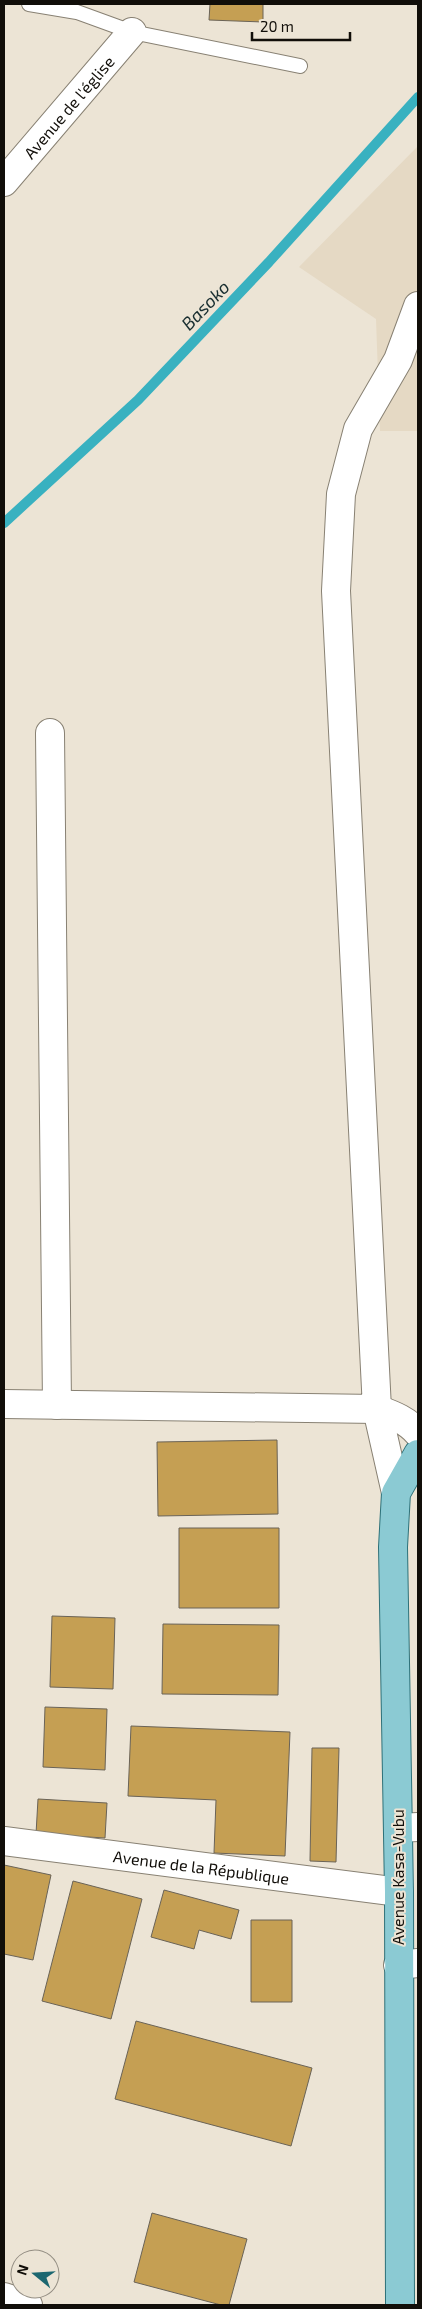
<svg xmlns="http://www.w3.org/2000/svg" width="422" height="2309" viewBox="0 0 422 2309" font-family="'Exo 2',sans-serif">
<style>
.built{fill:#e5d9c4}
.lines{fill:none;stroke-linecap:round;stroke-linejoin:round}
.stream{stroke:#39b1c0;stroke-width:10}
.building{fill:#c59f53;stroke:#6a6357}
.service-casing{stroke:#888173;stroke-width:16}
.minor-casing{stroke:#888173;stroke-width:30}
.tertiary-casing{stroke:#888173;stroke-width:30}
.primary-casing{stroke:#2e7179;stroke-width:30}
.service{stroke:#fff;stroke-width:14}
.minor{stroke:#fff;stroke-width:28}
.tertiary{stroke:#fff;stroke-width:28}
.primary{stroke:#8bcad3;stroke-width:28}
.labels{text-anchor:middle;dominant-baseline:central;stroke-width:4;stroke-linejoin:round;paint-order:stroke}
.street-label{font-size:16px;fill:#110e09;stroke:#ece4d5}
.water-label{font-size:18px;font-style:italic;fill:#192e30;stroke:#ece4d5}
</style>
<rect width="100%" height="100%" fill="#ece4d5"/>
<path class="built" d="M418,146V431H380L376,319L299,267Z"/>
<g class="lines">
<path class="stream" d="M4,523L138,400L269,262L418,97"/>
</g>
<path class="building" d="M210,4H263V22L209,20Z
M277,1440L278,1514L158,1516L157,1442Z
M179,1528H279V1608H179Z
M52,1616L115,1618L113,1689L50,1687Z
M163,1624L279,1625L278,1695L162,1694Z
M45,1707L107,1709L105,1770L43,1767Z
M131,1726L290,1732L285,1856L214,1853L216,1800L128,1796Z
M312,1748H339L336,1862L310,1861Z
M38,1799L107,1803L105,1838L36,1834Z
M4,1865L51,1875L33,1960L4,1954Z
M73,1881L142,1899L111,2019L42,2001Z
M164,1890L239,1910L231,1939L199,1930L194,1949L151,1937Z
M251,1920H292V2002H251Z
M136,2021L312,2068L291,2146L115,2099Z
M152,2213L247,2239L229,2305H221L134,2282Z"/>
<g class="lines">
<g class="service-casing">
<path id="service" d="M29,4L77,12L132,32L300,66"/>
</g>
<g class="minor-casing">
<g id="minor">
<path id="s1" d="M4,182L132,32"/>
<path d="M50,733L57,1405"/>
<path d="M4,1404L377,1409L336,591L341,494L358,429L398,360L418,306"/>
<path d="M396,1493L377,1409C393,1415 407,1420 418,1433"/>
<path id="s2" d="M4,1841L399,1892"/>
<path d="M4,2297L28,2305"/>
</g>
</g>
<g class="tertiary-casing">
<path id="tertiary" d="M398,1828L418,1827
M398,1965L418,1963"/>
</g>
<g class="primary-casing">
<path id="primary" d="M400,2305L399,1892L393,1547L396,1493L418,1454"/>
</g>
<use href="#service" class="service"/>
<use href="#minor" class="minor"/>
<use href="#tertiary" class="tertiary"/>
<use href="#primary" class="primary"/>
</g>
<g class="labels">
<g class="street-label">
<text stroke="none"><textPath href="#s1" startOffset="99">Avenue de l'église</textPath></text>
<text stroke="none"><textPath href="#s2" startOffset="199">Avenue de la République</textPath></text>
<text transform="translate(397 1877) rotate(-90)">Avenue Kasa-Vubu</text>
</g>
<g class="water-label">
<text transform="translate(205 305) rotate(-46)">Basoko</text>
</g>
</g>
<rect width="422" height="2309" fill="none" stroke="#110e09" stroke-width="10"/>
<g transform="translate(35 2274) rotate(288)"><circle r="24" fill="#ece4d5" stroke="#948e83"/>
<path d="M0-4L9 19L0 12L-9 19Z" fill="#1c6770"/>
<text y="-8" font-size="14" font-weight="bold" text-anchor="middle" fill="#110e09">N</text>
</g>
<path d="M252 32v8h98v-8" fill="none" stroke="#110e09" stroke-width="2.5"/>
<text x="260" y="32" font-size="15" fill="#110e09" stroke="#ece4d5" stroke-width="4" paint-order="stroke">20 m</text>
</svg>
